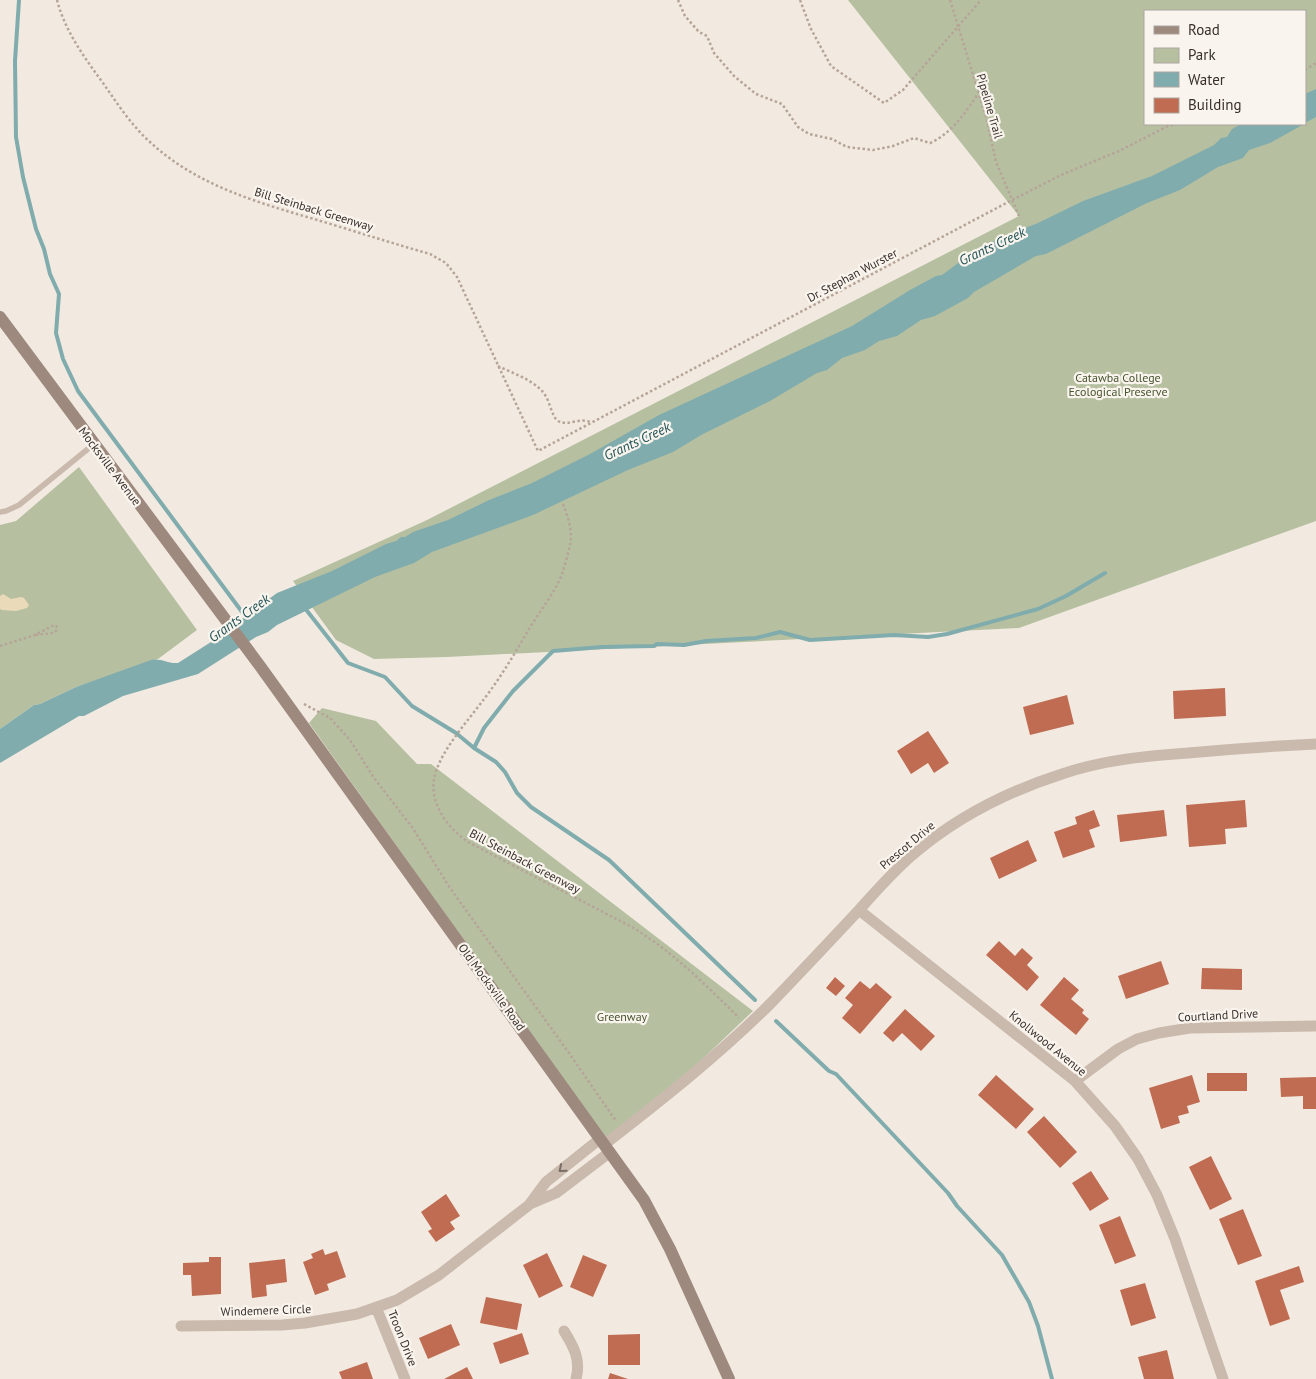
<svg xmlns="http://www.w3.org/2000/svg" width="1316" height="1379" viewBox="0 0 1316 1379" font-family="'PT Sans',sans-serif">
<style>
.green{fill:#b6c0a1;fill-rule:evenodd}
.sand{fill:#ebdaba}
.water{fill:#81acad}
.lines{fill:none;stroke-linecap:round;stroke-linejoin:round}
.stream{stroke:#81acad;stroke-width:4}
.building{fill:#bf6c52}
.path{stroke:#b5a497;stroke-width:2.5;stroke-dasharray:2.5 2.5;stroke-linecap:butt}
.lane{stroke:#cabaad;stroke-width:5.5}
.street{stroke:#cabaad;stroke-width:11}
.secondary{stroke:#9d897e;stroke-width:12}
.oneway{stroke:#7a6e66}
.labels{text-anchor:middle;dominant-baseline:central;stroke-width:4.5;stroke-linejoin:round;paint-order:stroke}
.street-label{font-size:12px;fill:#382f2b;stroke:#f9f4ed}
.park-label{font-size:12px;fill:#485530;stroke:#f9f4ed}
.water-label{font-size:14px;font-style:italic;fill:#235458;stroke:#f9f4ed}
</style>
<rect width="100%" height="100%" fill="#f2eae0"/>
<path class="green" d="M848,0H1316V521L1019,628L447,657L374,659L336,640L293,581L427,520L1019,216ZM1145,11H1305V124H1145Z
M79,467L197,630L158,659L76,687L40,704L34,705L0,729V525L16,521Z
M322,708L376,721L417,764H431L753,1011L691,1070L606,1139L309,723Z"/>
<path class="sand" d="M3,594L11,599L21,597L24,598L29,605L27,608L16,611L2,610L0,609V596Z"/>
<path class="water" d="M1316,89V117L1305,123V94Z
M1241,124H1304L1270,143L1249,150L1243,158L1218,167L1180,190L1147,203L1046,254L1036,256L974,292L968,298L935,316L921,320L897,336L879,341L865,350L842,358L827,370L817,373L770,401L703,434L673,452L628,470L533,515L432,552L414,563L375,577L277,625L268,632L256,637L198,674L123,696L84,716H79L0,763V729L34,705L40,704L76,687L151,660C161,658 168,664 178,663L211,642L277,593L332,571L386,544L396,541L401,537H405L413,532L448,520L489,500L532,483L590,454L659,415L852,326L910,290L936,276L942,275L965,258L999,238L1038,223L1083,201L1152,176L1214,145L1221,138L1227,137L1232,129Z"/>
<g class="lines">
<path class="stream" d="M19,0L15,61L16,137L23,177L36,229L44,249L50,274L59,294L56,333L63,359L78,391L248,620
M304,607L348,663L385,677L412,706L456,733L474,748L496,762L505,772L517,793L531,807L609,860L755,1000
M474,748L484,728L513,691L553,651L602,647L654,646L657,644L684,645L706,641L756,638L780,632L810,640L894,635L928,637L947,634L1038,609L1066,596L1105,573
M776,1021L829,1071L836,1074L948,1193L957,1206L1002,1255L1029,1302L1038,1326L1052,1379"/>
</g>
<path class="building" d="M1225,688L1226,716L1174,719L1173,691Z
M1067,695L1074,724L1030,735L1023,707Z
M928,731L949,763L934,773L928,763L911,774L897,751Z
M1245,800L1247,827L1225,829L1226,844L1189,847L1186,805Z
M1094,810L1100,826L1089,830L1095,847L1063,858L1054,832L1077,824L1075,817Z
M1164,810L1167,836L1120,842L1117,815Z
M1028,840L1037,861L999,879L990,858Z
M999,941L1015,956L1022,948L1033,958L1027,965L1039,977L1027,991L986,955Z
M1161,961L1169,984L1126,999L1118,976Z
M1202,968L1242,969V990L1201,989Z
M835,977L845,986L836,996L826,988Z
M1064,977L1079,990L1071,999L1084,1010L1082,1013L1089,1019L1076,1035L1040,1005Z
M860,981L870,989L876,983L892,997L860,1034L842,1018L853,1005L845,998Z
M905,1009L935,1036L921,1051L902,1033L893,1042L883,1033Z
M1207,1073H1247V1091H1207Z
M996,1075L1034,1109L1016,1129L978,1095Z
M1192,1075L1200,1102L1187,1106L1189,1113L1178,1116L1180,1123L1161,1129L1149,1088Z
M1316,1077V1109H1303V1096L1281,1097L1280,1078Z
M1044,1116L1077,1152L1060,1168L1027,1132Z
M1211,1156L1232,1199L1210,1210L1189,1167Z
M1091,1171L1109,1199L1090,1211L1072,1183Z
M446,1194L460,1216L450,1222L455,1229L436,1242L428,1231L432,1229L421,1212Z
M1243,1209L1262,1256L1238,1265L1219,1219Z
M1120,1216L1136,1256L1115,1264L1099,1225Z
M323,1249L325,1255L337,1251L346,1277L327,1284L329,1290L315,1295L303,1262L313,1258L311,1254Z
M547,1253L563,1286L539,1298L523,1265Z
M583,1255L607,1265L593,1297L570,1287Z
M209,1257H221V1294L192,1296L191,1275H183V1263L209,1262Z
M285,1259L287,1282L266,1285L267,1296L252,1298L249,1263Z
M1299,1266L1304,1282L1280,1290L1290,1319L1270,1326L1255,1281Z
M1145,1283L1156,1318L1131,1326L1120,1290Z
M486,1297L522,1304L517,1330L480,1323Z
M451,1324L460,1345L428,1359L419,1338Z
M522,1333L529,1354L500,1364L493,1343Z
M640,1334V1365H608V1335Z
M1167,1350L1174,1379H1144L1138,1357Z
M367,1362L373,1379H342L339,1372Z
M467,1367L473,1379H444Z
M610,1373L628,1379H608Z"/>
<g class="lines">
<path class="path" d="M57,0C65,31 84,57 103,83C117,103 131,125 150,142C198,187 263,204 324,222C360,233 395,244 430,254L446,263L457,277L538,451L1012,200L1061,175L1119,151L1168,126L1179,124
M678,0L685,16L699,32L707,36L714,53L734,76L756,94L782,104L798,127L809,134L832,139L847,147L873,150L893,146L914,138L930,143C951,134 965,113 978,94
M800,0L811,29L831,66L884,103L903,90L981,0
M950,0L987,120L996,162L1019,216
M1305,70L1316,63
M498,366C512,373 531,379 542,391C550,399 551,416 558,421C569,427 580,416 592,423
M563,504C568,517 573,531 570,545C568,554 565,565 562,574C557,589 538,614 529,629C515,653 501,677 484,699C468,721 439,752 434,779C430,805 448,828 468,842L630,926C671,950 706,985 739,1018
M0,646L35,635L54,625L57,627V630L54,633L35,635
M304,704L330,718L350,740L374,778L412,827L450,888L569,1053L616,1121"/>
<path class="lane" d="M0,512L6,511L19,505L94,444"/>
<path class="street" d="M859,910L1075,1081L1115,1126L1138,1159L1157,1195L1175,1239L1223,1379
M1075,1081L1118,1049L1137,1039L1159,1033L1190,1028L1316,1026
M605,1144C662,1100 720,1054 771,1003C801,972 830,941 859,910C877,890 895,869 916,852C959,816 1009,791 1062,774C1103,760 1145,756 1188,753C1231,749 1273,746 1316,744
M530,1204L556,1193L610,1152
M376,1307L405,1379
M181,1326L282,1325L305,1323L357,1314L397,1300L439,1275L462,1257L529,1205L546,1182L601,1138
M564,1331C574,1347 581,1360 576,1379"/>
<path class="secondary" d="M0,317L260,666L644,1200L670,1249L729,1379"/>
</g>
<defs><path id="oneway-chevron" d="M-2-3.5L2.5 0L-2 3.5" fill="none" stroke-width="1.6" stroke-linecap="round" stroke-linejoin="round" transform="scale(1.25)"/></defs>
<use class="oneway" href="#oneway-chevron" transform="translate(562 1169) rotate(141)"/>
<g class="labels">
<g class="street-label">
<text transform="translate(990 106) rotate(74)">Pipeline Trail</text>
<text transform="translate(314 209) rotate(17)">Bill Steinback Greenway</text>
<text transform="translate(852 275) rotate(-28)">Dr. Stephan Wurster</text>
<text transform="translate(110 466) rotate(53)">Mocksville Avenue</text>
<text transform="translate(907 845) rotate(-40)">Prescot Drive</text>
<text transform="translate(525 861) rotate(28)">Bill Steinback Greenway</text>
<text transform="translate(492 987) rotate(54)">Old Mocksville Road</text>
<text transform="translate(1218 1015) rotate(-3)">Courtland Drive</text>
<text transform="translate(1048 1043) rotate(39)">Knollwood Avenue</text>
<text transform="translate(266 1310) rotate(-2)">Windemere Circle</text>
<text transform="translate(403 1338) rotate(68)">Troon Drive</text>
</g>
<g class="park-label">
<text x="1118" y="377">Catawba College<tspan x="1118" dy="14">Ecological Preserve</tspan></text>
<text x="622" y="1016">Greenway</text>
</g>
<g class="water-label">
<text transform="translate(992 246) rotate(-25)">Grants Creek</text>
<text transform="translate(637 441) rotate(-25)">Grants Creek</text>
<text transform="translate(239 618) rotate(-36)">Grants Creek</text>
</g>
</g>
<rect x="1144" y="10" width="162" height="115" fill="#f9f4ed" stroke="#aca59f"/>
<rect x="1154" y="26" width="25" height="8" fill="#9d897e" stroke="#aca59f"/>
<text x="1188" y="35" font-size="15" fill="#382f2b">Road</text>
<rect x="1154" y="48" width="25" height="15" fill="#b6c0a1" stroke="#aca59f"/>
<text x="1188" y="60" font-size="15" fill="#382f2b">Park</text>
<rect x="1154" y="72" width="25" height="15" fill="#81acad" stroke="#aca59f"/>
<text x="1188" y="85" font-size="15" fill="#382f2b">Water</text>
<rect x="1154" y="98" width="25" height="15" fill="#bf6c52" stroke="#aca59f"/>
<text x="1188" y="110" font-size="15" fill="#382f2b">Building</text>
</svg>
